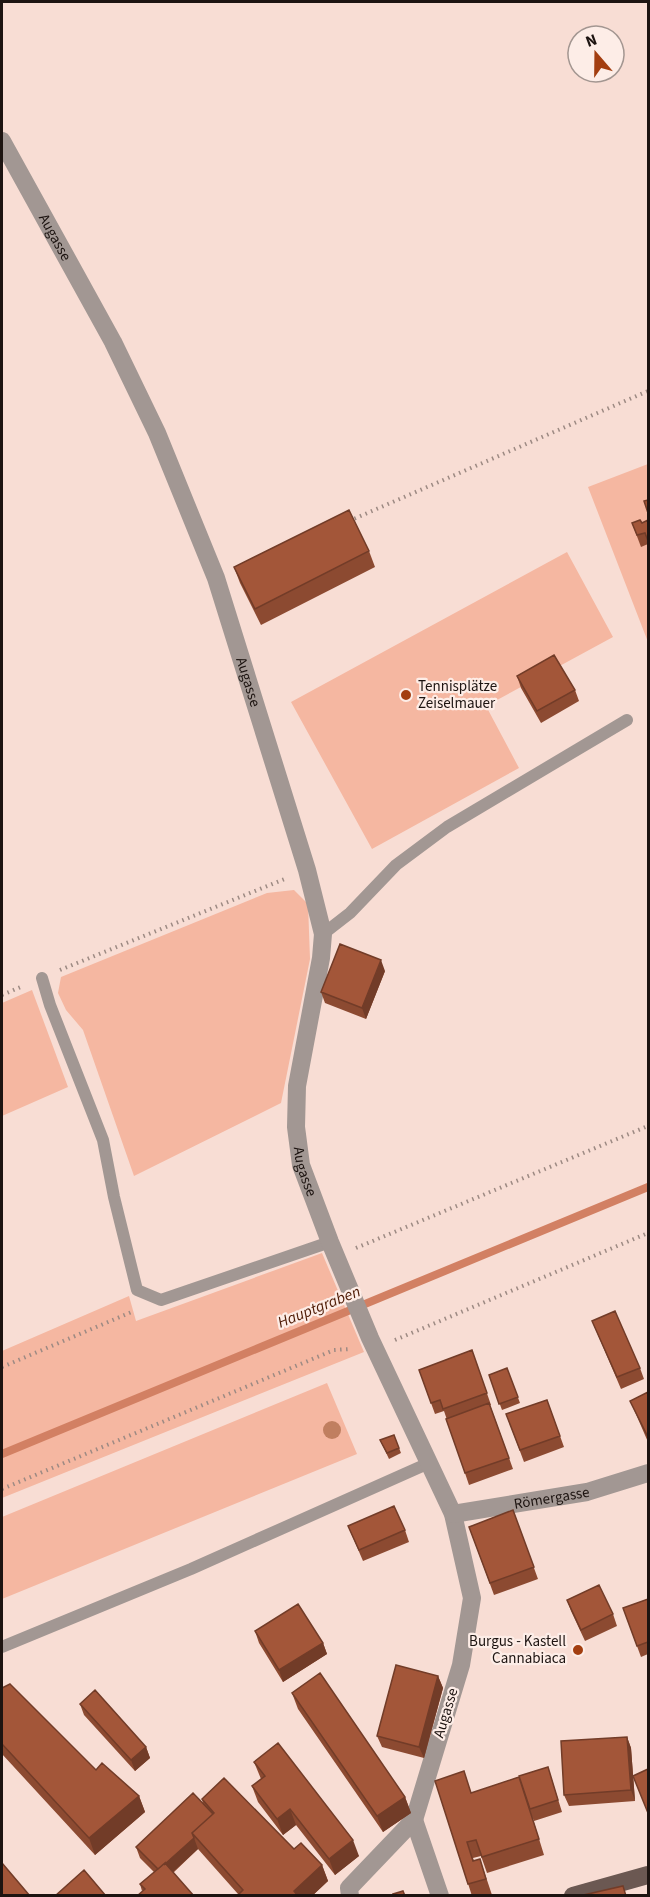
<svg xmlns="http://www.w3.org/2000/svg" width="650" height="1897" viewBox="0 0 650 1897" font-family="'Source Sans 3',sans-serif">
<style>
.green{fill:#f5b7a1}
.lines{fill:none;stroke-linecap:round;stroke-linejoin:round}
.stream{stroke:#d28063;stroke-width:8}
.path{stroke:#9d8a83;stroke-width:4;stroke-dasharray:1.5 4.5;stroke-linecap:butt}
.lane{stroke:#a29793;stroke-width:12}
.street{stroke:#a29793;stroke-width:18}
.primary{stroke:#6b5852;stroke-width:18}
.tree{fill:#c07f60}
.wall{fill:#8c4a31}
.shaded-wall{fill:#723c28}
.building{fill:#a35639;stroke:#723c28;stroke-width:1.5}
.poi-dot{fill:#a33e10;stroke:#fdede7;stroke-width:2}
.labels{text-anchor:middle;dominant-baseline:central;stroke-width:4.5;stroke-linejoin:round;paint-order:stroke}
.street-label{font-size:15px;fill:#1d1411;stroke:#fdede7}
.poi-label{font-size:15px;fill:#1d1411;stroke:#fdede7;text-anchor:start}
.water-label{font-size:16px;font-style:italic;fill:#4e1b05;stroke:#fdede7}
</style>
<rect width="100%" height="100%" fill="#f8ddd4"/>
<path class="green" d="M648,464V642L588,487Z
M567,552L613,637L486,706L519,768L372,849L291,702Z
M294,890L308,904L310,959L281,1103L134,1176L83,1030L66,1010L58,993L61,977L267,893Z
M32,990L68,1087L2,1116V1003Z
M322,1253L364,1352L2,1498V1351L129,1296L136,1321Z
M327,1383L357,1454L2,1599V1517Z"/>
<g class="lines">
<path class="stream" d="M2,1454L648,1187"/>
<path class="path" d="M349,521L648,391
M60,970L287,878
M2,995L23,986
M356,1248L648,1126
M395,1340L648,1233
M2,1367L134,1311
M2,1489L334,1350L350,1349"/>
<path class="lane" d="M323,934L350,913L396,865L447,827L627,720
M42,978L50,1005L103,1140L114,1197L137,1290L161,1300L330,1242
M2,1647L191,1569L429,1463"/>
<g class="street">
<path id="s1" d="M2,141L113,342L157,433L216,578L307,870L323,934L321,958L297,1086L296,1127L301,1165L330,1242L370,1338L453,1514L472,1598L461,1665L414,1820L349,1888L350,1896"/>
<path id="s2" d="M453,1514L587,1492L648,1473"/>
<path d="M414,1820L440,1896"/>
</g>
<path class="primary" d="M573,1896L648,1875"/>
</g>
<circle class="tree" cx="332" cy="1430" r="9"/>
<path class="wall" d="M648,520V544L641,547L632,523H642Z
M369,551L375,567L261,625L240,583L234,567Z
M517,676L575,690L579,701L541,723L521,688Z
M385,971L366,1019L325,1003L321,992Z
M592,1321L640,1368L644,1379L621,1389Z
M472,1350L491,1405H490L513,1469L469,1485L444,1411L435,1414L419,1370Z
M507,1368L520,1403L502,1410L489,1375Z
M648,1392V1442L635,1412L630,1401Z
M547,1400L564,1447L524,1462L506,1414Z
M394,1435L401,1453L389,1459L380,1440Z
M513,1510L538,1579L494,1595L469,1527Z
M348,1526L405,1530L409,1542L363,1561Z
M648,1599V1654L641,1657L623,1608Z
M567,1600L613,1614L617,1626L585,1641L571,1611Z
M255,1631L323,1643L327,1654L283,1682L259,1643Z
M438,1676L443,1688L424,1758L382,1747L377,1736Z
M2,1688L96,1770L139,1796L145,1812L95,1855L2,1754Z
M292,1693L405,1797L411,1813L383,1832L298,1709Z
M80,1704L146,1747L150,1758L135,1771L84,1715Z
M627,1737L631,1748L635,1801L569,1806L564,1795Z
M254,1762L359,1856L335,1875L296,1825L283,1835L258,1802L252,1786L261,1779Z
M548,1767L562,1812L534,1821L532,1816L544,1855L487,1873L481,1856L473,1858L474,1861L480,1859L492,1895L472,1896L435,1781L472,1793L519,1777Z
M202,1799L294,1849L322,1865L328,1881L312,1896H237L238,1894L198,1849L173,1873L142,1891L140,1884L154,1872L140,1858L136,1847L203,1804Z"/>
<path class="shaded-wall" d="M381,960L385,971L366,1019L362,1008Z
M323,1643L327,1654L283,1682L279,1670Z
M438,1676L443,1688L424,1758L419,1747Z
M627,1737L631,1748L635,1801L631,1790Z
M146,1747L150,1758L135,1771L131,1760Z
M139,1796L145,1812L95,1855L89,1838Z
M405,1797L411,1813L383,1832L377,1816Z
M290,1809L296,1825L283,1835L277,1819Z
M194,1838L198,1849L163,1881L159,1870Z
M353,1840L359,1856L335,1875L329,1859Z
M322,1865L328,1881L312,1896H296L294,1891Z"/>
<path class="building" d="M648,500V513L644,501Z
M349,510L369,551L255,609L234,567Z
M640,520L642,523L648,520V541L645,533L637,535L632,523Z
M554,655L575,690L537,711L517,676Z
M340,944L381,960L362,1008L321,992Z
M615,1311L640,1368L617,1377L592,1321Z
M472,1350L487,1393L443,1409L440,1400L431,1403L419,1370Z
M507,1368L518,1397L499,1404L489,1375Z
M648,1392V1434L647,1435L630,1401Z
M547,1400L560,1436L520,1450L506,1414Z
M489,1403L509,1458L465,1473L446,1419Z
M394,1435L399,1448L387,1453L380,1440Z
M394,1506L405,1530L359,1550L348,1526Z
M513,1510L534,1567L490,1583L469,1527Z
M599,1585L613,1614L581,1630L567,1600Z
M648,1599V1642L637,1646L623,1608Z
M298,1604L323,1643L279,1670L255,1631Z
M396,1665L438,1676L419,1747L377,1736Z
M320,1673L405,1797L377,1816L292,1693Z
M10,1684L96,1770L102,1763L139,1796L89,1838L2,1744V1688Z
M95,1690L146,1747L131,1760L80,1704Z
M627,1737L631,1790L564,1795L561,1741Z
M278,1743L353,1840L329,1859L290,1809L277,1819L252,1786L265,1776L254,1762Z
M548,1767L558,1800L530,1809L519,1776Z
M648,1769V1813L633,1776Z
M464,1771L471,1793L519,1777L539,1839L482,1857L476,1840L467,1842L473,1861L480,1859L486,1879L468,1884L435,1781Z
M224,1778L294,1849L301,1843L322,1865L294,1891L298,1896H237L243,1890L192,1833L214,1813L202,1799Z
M193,1793L213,1814L192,1833L194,1838L165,1864V1863L158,1869L136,1847Z
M2,1863L30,1896H2Z
M165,1863L194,1896H137L145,1889L140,1884Z
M84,1870L106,1896H55Z
M623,1886L626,1896H579Z
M403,1891L405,1896H394L393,1894Z"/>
<g class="poi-dot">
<circle cx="406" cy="695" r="6"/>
<circle cx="578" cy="1650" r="6"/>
</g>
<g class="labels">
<g class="street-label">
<text stroke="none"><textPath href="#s1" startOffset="110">Augasse</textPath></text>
<text stroke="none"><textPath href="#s1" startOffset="596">Augasse</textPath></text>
<text stroke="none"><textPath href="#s1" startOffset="1100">Augasse</textPath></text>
<text stroke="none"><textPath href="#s2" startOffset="100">Römergasse</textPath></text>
<text transform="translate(446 1713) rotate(-73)">Augasse</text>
</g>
<g class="poi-label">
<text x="418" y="686">Tennisplätze<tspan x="418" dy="17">Zeiselmauer</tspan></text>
<text x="566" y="1641" text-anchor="end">Burgus - Kastell<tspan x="566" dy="17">Cannabiaca</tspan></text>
</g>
<g class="water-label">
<text transform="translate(319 1307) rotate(-22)">Hauptgraben</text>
</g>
</g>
<rect width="650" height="1897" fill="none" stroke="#1d1411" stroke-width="6"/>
<g transform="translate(596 54) rotate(340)"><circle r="28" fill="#fdede7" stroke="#a39691" stroke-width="1.5"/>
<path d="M0-4.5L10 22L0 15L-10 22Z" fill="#a33e10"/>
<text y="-9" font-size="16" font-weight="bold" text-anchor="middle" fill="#1d1411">N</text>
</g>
</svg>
